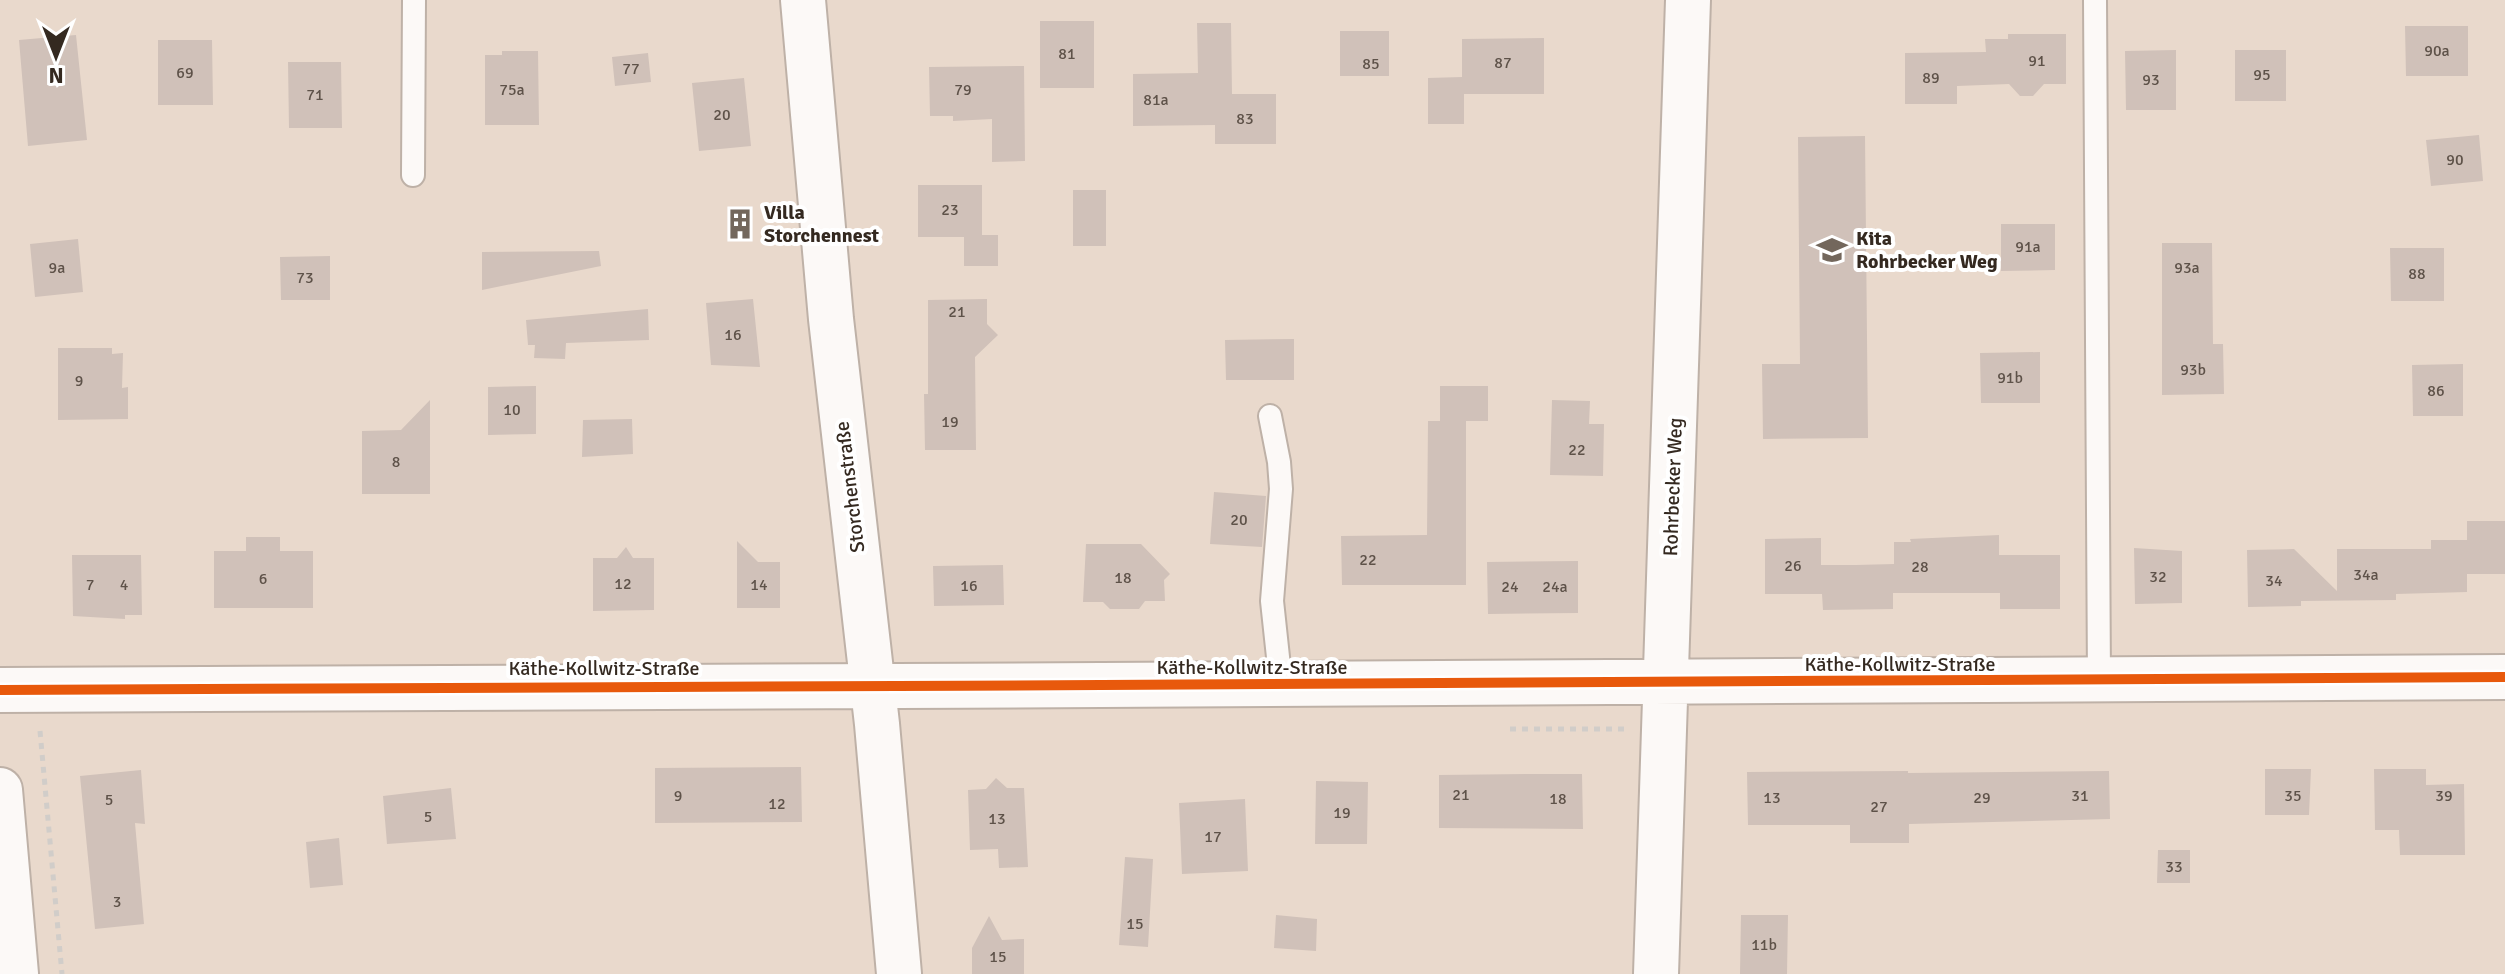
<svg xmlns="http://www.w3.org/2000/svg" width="2505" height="974" viewBox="0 0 2505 974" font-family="Signika,sans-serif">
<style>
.building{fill:#d0c1b9}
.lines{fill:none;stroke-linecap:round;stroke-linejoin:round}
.service-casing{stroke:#beb1a7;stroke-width:26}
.minor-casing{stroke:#beb1a7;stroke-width:48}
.path{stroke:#d1cdc9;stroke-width:5;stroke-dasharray:6 6;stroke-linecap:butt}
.service{stroke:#fcf9f7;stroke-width:22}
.minor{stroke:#fcf9f7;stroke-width:44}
.cycleway-casing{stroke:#fff;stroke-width:15}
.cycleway{stroke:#e8590c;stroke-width:10}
.labels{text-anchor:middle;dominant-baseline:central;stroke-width:8;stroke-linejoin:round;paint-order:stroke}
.number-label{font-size:16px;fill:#5e5249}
.poi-label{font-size:20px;font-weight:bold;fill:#342920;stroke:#fff;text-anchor:start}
.street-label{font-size:20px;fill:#342920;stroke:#fff}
</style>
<rect width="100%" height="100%" fill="#e9d9cc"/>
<path class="building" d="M1040,21H1094V88H1040Z
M1197,23H1231L1232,94H1276V144H1215V125L1133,126V74L1198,73Z
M2405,26H2468V76H2406Z
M1340,31H1389V76H1340Z
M2008,34H2066V84H2044L2033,96H2020L2009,84L1957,86V104H1905V53L1986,52L1985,39H2008Z
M76,35L87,140L28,146L19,40Z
M1544,38V94H1464V124H1428V78L1462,77V39Z
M158,40H212L213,105H158Z
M2176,50V110H2126L2125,51Z
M2235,50H2286V101H2235Z
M502,51H538L539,125H485V55H502Z
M648,53L651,82L615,86L612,57Z
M288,62H341L342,128H289Z
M1024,66L1025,161L992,162V119L953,121V116H930L929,67Z
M744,78L751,146L699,151L692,83Z
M2479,135L2483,181L2431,186L2426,140Z
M1865,136L1868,438L1763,439L1762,364H1800L1798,137Z
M918,185H982V235H998V266H964V237H918Z
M1073,190H1106V246H1073Z
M2001,224H2055V270L2001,271Z
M78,239L83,292L35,297L30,244Z
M2162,243H2212L2213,344H2223L2224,394L2162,395Z
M2390,248H2444V301H2391Z
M599,251L601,266L482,290V252Z
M330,256V300H281L280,257Z
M753,299L760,367L711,365L706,303Z
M987,299V324L998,335L975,357L976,450H925L924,394H928V300Z
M648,309L649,340L566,343L565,359L534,358L535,345H528L526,320Z
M1294,339V380H1226L1225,340Z
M58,348H112V354L123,353L122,388L128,387V419L58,420Z
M2040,352V403H1981L1980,353Z
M2463,364V416H2413L2412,365Z
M536,386V434L488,435V387Z
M1440,386H1488V421H1466V585H1342L1341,536L1427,535L1428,421H1440Z
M430,400V494H362V431L401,430Z
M1552,400L1590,401L1589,424H1604L1603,476L1550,475Z
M632,419L633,454L582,457L583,420Z
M1214,492L1266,496L1262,547L1210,544Z
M2467,521H2505V574H2467V592L2396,594V600L2301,601V606L2248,607L2247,550L2294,549L2337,591V549H2431V540H2467Z
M1999,535V555H2060V609H2000V593H1893V609L1823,610L1822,594H1765V539L1821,538V565H1856L1894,564V542H1911L1910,539Z
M246,537H280V551H313V608H214V551H246Z
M737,541L758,562H780V608H737Z
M1086,544H1141L1170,574L1164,580L1165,601H1145L1139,609H1110L1103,602H1083Z
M626,547L633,558H654V610L593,611V558H617Z
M2134,548L2182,551V603L2135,604Z
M72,555H141L142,615H125V619L73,616Z
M1578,561V613L1488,614L1487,562Z
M1003,565L1004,605L934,606L933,566Z
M801,767L802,822L655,823V768Z
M2265,769H2311L2309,815H2265Z
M2374,769H2426V785L2464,784L2465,855H2400L2399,830H2375Z
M141,770L145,824L135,823L144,924L95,929L80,776Z
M1908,771V773L2109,771L2110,819L1909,824V843H1850V825H1748L1747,772Z
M1533,774H1582L1583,829L1439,828V775Z
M996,778L1007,788H1024L1028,867L999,868L998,849L970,850L968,790L986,789Z
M1316,781L1368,782L1367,844H1315Z
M451,788L456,839L387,844L383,796Z
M1245,799L1248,871L1182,874L1179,803Z
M339,838L343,885L310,888L306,842Z
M2158,850H2190V883H2157Z
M1125,857L1153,859L1148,947L1119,945Z
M1276,915L1317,919L1316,951L1274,948Z
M1741,915H1788L1787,974H1740Z
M989,916L1002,940L1024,939V974H972V948Z"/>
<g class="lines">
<g class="service-casing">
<path id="service" d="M2095,0L2099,681
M413,175L414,0
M1270,416L1279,462L1281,489L1272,601L1281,685"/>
</g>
<g class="minor-casing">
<path id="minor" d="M803,0L831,319L877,724L899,974
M0,690C835,685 1670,685 2505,677
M0,790L16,974
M1656,974L1688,0"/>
</g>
<path class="path" d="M1510,729H1624
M40,731L62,974"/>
<use href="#service" class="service"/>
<use href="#minor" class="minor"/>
<g class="cycleway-casing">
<path id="cycleway" d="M0,690C835,685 1670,685 2505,677"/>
</g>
<use href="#cycleway" class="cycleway"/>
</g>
<defs>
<g id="building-bare" transform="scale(2.4)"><path d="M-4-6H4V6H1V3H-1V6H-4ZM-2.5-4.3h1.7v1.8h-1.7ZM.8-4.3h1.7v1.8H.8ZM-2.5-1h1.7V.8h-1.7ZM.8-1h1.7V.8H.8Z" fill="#73675c" stroke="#fff" stroke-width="2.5" paint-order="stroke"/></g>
<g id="school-bare" transform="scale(2.4)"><path d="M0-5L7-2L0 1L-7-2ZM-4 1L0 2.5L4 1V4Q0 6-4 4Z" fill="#73675c" stroke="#fff" stroke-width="2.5" paint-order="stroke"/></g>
</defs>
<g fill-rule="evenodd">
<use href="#building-bare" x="740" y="224"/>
<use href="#school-bare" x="1832" y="250"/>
</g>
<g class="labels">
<g class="number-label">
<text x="2437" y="51">90a</text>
<text x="1067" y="54">81</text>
<text x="2037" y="61">91</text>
<text x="1503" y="63">87</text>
<text x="1371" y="64">85</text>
<text x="631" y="69">77</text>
<text x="185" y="73">69</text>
<text x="2262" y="75">95</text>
<text x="1931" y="78">89</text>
<text x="2151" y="80">93</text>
<text x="512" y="90">75a</text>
<text x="963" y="90">79</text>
<text x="315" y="95">71</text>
<text x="1156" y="100">81a</text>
<text x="722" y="115">20</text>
<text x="1245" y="119">83</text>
<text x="2455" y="160">90</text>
<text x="950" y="210">23</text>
<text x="2028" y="247">91a</text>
<text x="57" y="268">9a</text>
<text x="2187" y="268">93a</text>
<text x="2417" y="274">88</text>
<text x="305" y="278">73</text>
<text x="957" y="312">21</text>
<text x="733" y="335">16</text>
<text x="2193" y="370">93b</text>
<text x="2010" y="378">91b</text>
<text x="79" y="381">9</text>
<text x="2436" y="391">86</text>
<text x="512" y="410">10</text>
<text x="950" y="422">19</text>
<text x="1577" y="450">22</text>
<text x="396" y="462">8</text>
<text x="1239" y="520">20</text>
<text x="1368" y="560">22</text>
<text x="1793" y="566">26</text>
<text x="1920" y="567">28</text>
<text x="2366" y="575">34a</text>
<text x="2158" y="577">32</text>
<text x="1123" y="578">18</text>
<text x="263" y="579">6</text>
<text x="2274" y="581">34</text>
<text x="623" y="584">12</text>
<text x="90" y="585">7</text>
<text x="124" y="585">4</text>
<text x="759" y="585">14</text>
<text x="969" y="586">16</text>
<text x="1510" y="587">24</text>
<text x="1555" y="587">24a</text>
<text x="1461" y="795">21</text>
<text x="678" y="796">9</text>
<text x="2080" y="796">31</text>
<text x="2293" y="796">35</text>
<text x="2444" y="796">39</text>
<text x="1772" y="798">13</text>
<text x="1982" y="798">29</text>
<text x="1558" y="799">18</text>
<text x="109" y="800">5</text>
<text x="777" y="804">12</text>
<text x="1879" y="807">27</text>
<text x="1342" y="813">19</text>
<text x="428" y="817">5</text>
<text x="997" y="819">13</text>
<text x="1213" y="837">17</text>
<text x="2174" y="867">33</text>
<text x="117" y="902">3</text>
<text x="1135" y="924">15</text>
<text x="1764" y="945">11b</text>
<text x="998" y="957">15</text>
</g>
<g class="poi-label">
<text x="764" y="212">Villa<tspan x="764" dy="23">Storchennest</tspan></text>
<text x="1856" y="238">Kita<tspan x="1856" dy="23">Rohrbecker Weg</tspan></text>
</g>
<g class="street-label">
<text transform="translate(850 487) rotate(-97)">Storchenstraße</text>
<text transform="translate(1673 487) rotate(-88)">Rohrbecker Weg</text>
<text x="1900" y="664">Käthe-Kollwitz-Straße</text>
<text x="1252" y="667">Käthe-Kollwitz-Straße</text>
<text x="604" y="668">Käthe-Kollwitz-Straße</text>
</g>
</g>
<g transform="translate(56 56) rotate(180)" stroke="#ffffff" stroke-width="6" paint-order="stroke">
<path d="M0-6L14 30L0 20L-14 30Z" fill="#342920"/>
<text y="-12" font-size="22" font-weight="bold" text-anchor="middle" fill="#342920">N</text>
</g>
</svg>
